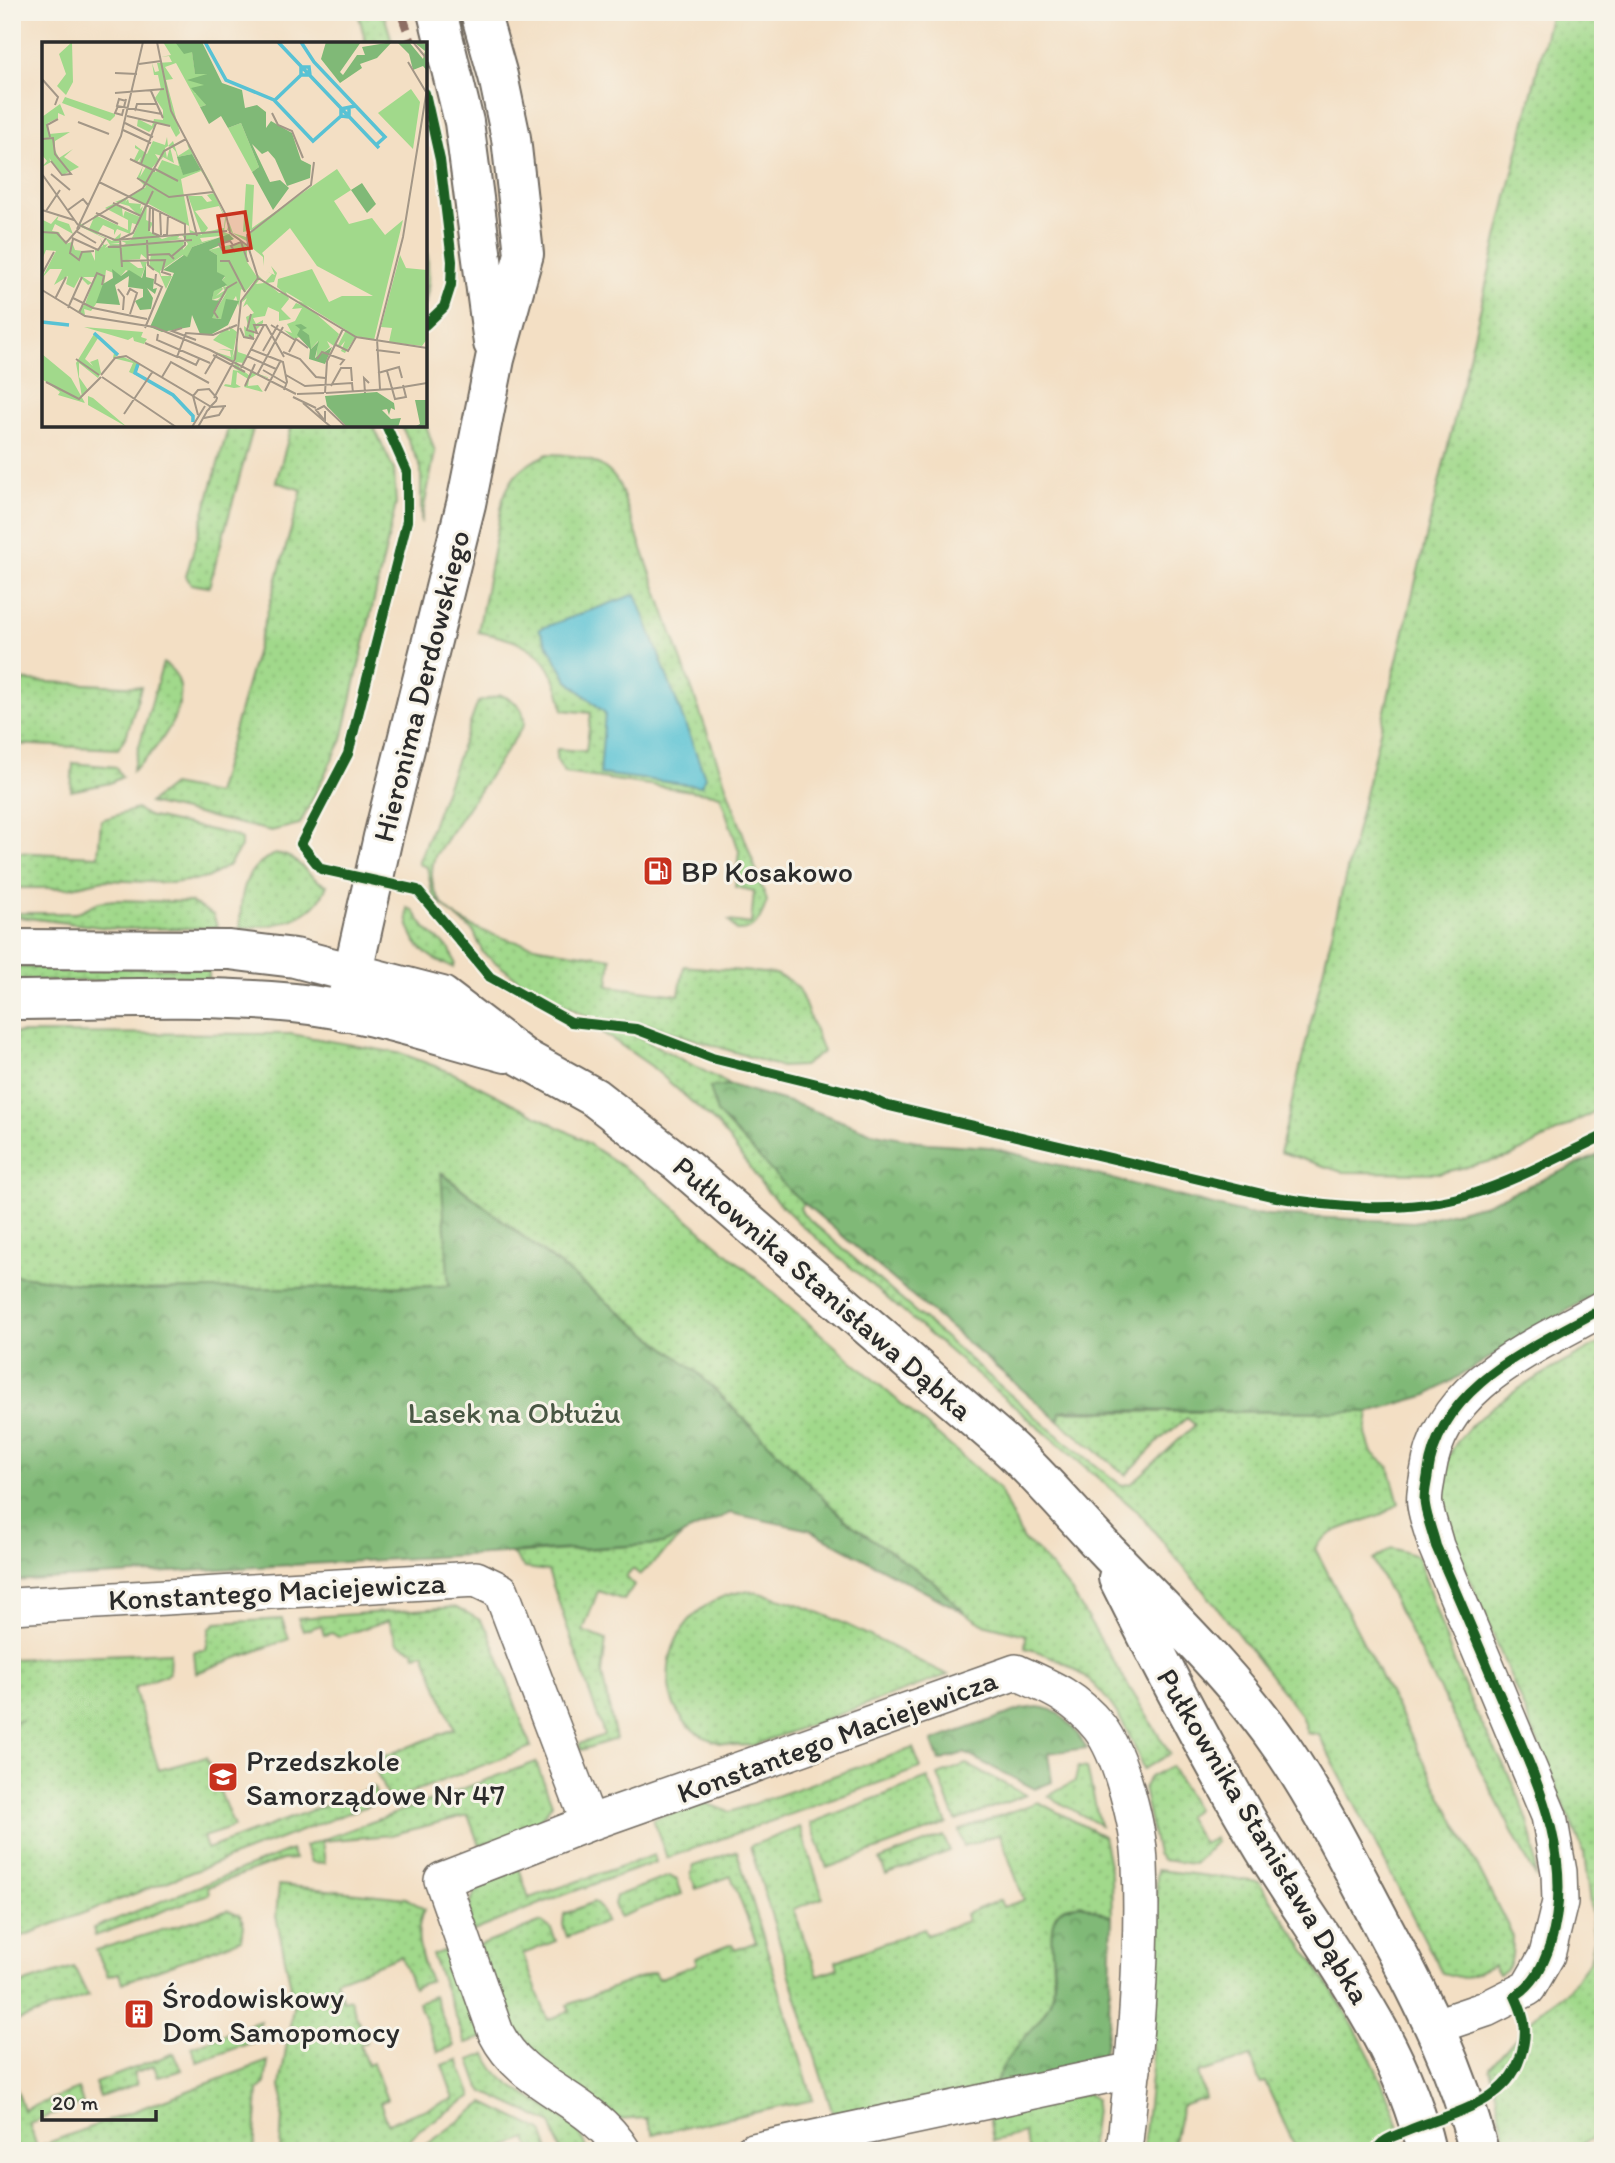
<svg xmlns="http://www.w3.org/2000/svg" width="1615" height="2163" viewBox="0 0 1615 2163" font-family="Itim,sans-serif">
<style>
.green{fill:url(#green-dots);stroke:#66825b;stroke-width:2}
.forest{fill:url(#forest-crowns);stroke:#567251;stroke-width:2}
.water{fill:#58c2d4;stroke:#427680;stroke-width:2}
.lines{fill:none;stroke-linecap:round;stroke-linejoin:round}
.street-casing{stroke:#716a61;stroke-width:38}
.secondary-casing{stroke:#716a61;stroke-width:42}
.street{stroke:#fff;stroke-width:35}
.secondary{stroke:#fff;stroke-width:38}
.quiet{stroke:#8d6e63;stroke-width:9;stroke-dasharray:18 9;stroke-linecap:butt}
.cycleway-casing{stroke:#f7f3e8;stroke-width:15}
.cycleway{stroke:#1b5e20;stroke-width:10}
.labels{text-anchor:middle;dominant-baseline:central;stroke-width:6;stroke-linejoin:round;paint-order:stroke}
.street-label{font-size:30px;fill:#2b2b2b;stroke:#f7f3e8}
.poi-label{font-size:30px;fill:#2b2b2b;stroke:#f7f3e8;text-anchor:start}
.park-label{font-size:30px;fill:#485643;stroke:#f7f3e8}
.inset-river{fill:none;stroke:#58c2d4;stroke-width:3.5}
.inset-road{fill:none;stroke:#a39787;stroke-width:2}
.view{fill:#c8321e;fill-opacity:0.15;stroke:#c8321e;stroke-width:3.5}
.inset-edge{fill:none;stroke:#2b2b2b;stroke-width:3.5}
</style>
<defs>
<pattern id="green-dots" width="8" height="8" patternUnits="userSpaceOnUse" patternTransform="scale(1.75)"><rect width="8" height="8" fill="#a1d98b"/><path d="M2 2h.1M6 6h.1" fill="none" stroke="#8bba78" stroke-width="1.8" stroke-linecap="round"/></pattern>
<pattern id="forest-crowns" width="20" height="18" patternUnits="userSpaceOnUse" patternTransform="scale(1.75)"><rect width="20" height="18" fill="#80b977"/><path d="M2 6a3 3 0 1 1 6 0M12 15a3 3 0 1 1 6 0" fill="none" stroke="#699762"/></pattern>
</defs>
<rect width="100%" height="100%" fill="#f7f3e8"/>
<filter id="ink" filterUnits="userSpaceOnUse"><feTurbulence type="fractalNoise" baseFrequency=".0143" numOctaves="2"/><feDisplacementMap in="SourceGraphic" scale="14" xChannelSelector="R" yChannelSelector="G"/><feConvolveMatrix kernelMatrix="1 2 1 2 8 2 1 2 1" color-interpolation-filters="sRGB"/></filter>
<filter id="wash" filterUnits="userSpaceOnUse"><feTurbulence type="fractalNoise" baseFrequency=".00686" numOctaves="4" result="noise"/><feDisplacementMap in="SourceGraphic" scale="28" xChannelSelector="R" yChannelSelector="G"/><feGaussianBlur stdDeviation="1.57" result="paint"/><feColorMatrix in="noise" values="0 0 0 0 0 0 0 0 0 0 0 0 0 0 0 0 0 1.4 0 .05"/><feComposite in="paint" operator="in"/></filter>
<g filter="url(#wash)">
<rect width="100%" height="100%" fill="#f3dfc4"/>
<path class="green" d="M358,12H383L393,44H366Z
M1551,12H1603V1107L1510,1157L1440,1173L1342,1172L1280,1152Z
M425,215L429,284L425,306Z
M425,422L435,452L421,523V468L401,425H425Z
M229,425H254L209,587L191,584L186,576Z
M292,425H373L394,470L396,504L342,740L300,824L271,831L149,803L172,785L216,794L302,490L276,482Z
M548,454C575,454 605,459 619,484L767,901C761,918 756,932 737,931L729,921L751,924L754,891L735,887L739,851L720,795L565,773L556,759L557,749L586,751L591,713L563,710C554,654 531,642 478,632L503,499C512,474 523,465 548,454Z
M163,663C206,688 159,751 132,771Z
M12,681V680L141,687L127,734L118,749L12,744Z
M501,695C517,702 525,707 524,725L435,856C408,939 561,950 611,958L608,986L679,995L684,966L776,974L790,981L799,989L823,1052L803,1066L781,1067L650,1025L596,1021L527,986L483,953L474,932L433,897L427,867L418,864L478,702Z
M73,763L116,767L122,777L110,783L71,791Z
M137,809L148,816L233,835L241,839V847L228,866L207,878L172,883L104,880L68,888H12V852L98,856L101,820Z
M276,854C300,854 307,880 327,885C315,921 273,927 240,928C241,897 241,867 276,854Z
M114,900L190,902L213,915L218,928L116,929L12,916V913H76L99,902Z
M407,908L413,910L426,929L450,949L455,963L453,967C423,957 407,941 407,908Z
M12,967L209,968V981H12Z
M609,1029L633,1034L731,1085L710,1087L790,1191L804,1203L800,1208L803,1214L1051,1430L1121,1485L1131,1484L1195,1425L1187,1418L1162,1438L1126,1475L1059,1421V1412H1369L1366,1434L1372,1453L1389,1467L1399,1503C1375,1525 1334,1521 1315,1548L1513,1936C1512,1951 1515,1968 1499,1974L1494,1965L1463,1978L1442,1973L1319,1735L1307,1733L1301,1715L1216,1606L1138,1512L800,1224L766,1190L719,1126L651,1066L599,1030Z
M12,1033L291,1034L403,1054L453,1073L580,1138L645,1182L999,1488L1023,1540L1037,1550L1071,1591L1170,1754L1143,1769C1122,1708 1090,1664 1025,1648L1026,1635L983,1624L965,1613L931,1580L845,1520L698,1373L442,1173L449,1286L127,1290L12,1275Z
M1603,1341V2132L1569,2151H1508L1490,2067L1540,2011L1566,1992L1590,1961L1594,1940L1584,1853L1451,1534C1448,1518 1441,1497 1442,1481C1445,1417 1555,1369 1603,1341Z
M684,1534L640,1575L633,1569L626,1577L634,1585L624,1600L598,1591L583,1631L606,1640L602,1674L616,1739L581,1750L579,1744L604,1735L548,1571L525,1568L512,1554L662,1544Z
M1392,1548L1417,1556C1435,1604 1449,1655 1471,1702C1495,1755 1540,1815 1535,1876L1373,1560Z
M748,1591C815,1602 886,1646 948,1675L754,1745C637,1755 645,1601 748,1591Z
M457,1607L480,1620L489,1632L531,1747L389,1801L372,1761L454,1729L424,1653L415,1655L414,1650L397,1643L389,1620L338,1637L332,1633L324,1635L321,1625L303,1631L298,1618Z
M282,1619L289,1639L196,1673L194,1651L206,1650L210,1628L216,1623Z
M170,1652L169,1673L134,1688L159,1770L206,1757L234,1827L203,1837L207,1849L374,1787L378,1802L12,1940V1723L23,1720L12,1722V1659Z
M913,1748L921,1768L667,1858L653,1819L702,1802L730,1812Z
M536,1762L552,1804L533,1829L479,1845L468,1815L391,1835L322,1841L325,1863L311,1862L305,1846Z
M966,1764L1026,1795L956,1821L938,1775Z
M1171,1766L1196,1809L1186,1816L1203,1844L1214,1838L1216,1842L1194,1864L1163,1860L1157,1854L1143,1788L1150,1777Z
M1078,1767L1087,1768L1100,1825L1048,1796L1075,1781Z
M928,1778L947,1824L827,1868L811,1823Z
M1038,1802L1103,1836L1111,1875L1112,1917C1096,1912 1078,1899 1061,1909C1044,1920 1056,1973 1053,1993C1048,2030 1002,2051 995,2088L835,2121L750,1846L800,1827L823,1898L793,1909L818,1975L838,1968L836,1961L924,1928L927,1935L967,1921L965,1914L1000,1900L1003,1907L1024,1900L1000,1834L964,1846L959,1830Z
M943,1836L950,1851L886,1875L880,1860Z
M291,1850L295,1859L282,1860L208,1887L209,1894L95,1936L93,1928Z
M737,1851L813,2100L653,2134L646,2118L618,2120L523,2056L476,1947L542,1922L551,1929L556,1941L523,1954L548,2020L570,2011L567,2005L654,1972L658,1979L697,1964L695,1958L732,1944L735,1950L756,1942L731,1876L696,1889L691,1876L693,1866Z
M654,1855L656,1862L555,1898L471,1932C463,1891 483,1877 519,1868L529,1898Z
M1157,1870L1259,1882C1317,1967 1380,2050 1406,2151H1297L1265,2082L1260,2083L1251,2057L1198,2073L1205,2098L1182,2106L1172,2151H1143L1152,2067Z
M669,1876L677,1880L682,1894L619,1917L614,1904L616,1896Z
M279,1885L406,1898L424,1909C413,1934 420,1956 430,1981L413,1988L401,1956L336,1980L343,2001L350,1999L366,2042L360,2045L367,2065L373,2063L387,2100L380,2103L388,2123L454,2099L442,2065L458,2060L472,2096L419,2130L400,2151H280L283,2100L280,2086L294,2001L276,1916Z
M594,1902L601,1909L606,1922L567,1937L563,1925L564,1914Z
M228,1910L240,1915L244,1925L242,1939L122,1983L119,1973L108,1976L96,1950Z
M450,1948L485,2037L466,2043L432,1955Z
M74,1967L88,1996L12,2023V1987Z
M434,1996L454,2046L438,2052L418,2002Z
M260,2021L256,2041L197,2062L191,2047Z
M174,2053L182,2070L158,2077L154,2066L133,2073L137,2084L100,2097L95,2083Z
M486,2054C503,2100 569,2102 588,2149L561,2151L551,2123L484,2092L478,2083L470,2060Z
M268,2061L265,2083L258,2091L254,2151H12V2077L24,2110L78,2089L83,2104L29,2123L37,2147Z
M1088,2093L1096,2100L1090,2151H1029L1024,2133L993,2141L989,2115Z
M484,2103L542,2131L549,2151H531L527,2139L493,2151H418Z"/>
<path class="forest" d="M731,1085L796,1104L870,1132L928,1143L989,1147L1247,1214L1414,1222L1486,1204L1603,1153V1289L1428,1395L1369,1412L1066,1410L1060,1412L1059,1421L790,1191L717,1113L710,1087Z
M441,1173L698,1373L845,1520L931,1580L965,1613L810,1530L730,1513L663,1544L12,1581V1275L127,1290L449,1286Z
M1038,1707C1062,1708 1074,1729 1087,1748L1048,1753L1052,1782L1035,1789L964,1753L939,1761L932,1741L1022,1709Z
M1080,1904L1112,1917L1109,2020L1102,2066L995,2088C1001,2052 1040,2031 1052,1996C1060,1975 1042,1928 1059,1911C1064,1907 1073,1906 1080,1904Z"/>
<path class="water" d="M636,594L705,777L701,786L600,774L605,713L567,680L539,629Z"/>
</g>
<g filter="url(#ink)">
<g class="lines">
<g class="street-casing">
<path id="street" d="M12,1606L476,1579L501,1591L589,1823
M1436,2026L1486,2009L1528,1988L1547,1955L1560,1902L1559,1872L1549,1816L1436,1546C1433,1533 1427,1519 1425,1505C1423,1495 1427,1483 1428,1473C1440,1384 1534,1347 1603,1308
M623,2151C589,2096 524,2089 496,2033L442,1880L589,1823L1016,1672C1050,1687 1075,1697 1099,1727C1121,1755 1139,1828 1140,1864C1144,1955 1134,2060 1124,2151
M753,2151L1133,2070"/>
</g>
<g class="secondary-casing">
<path id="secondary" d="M437,12L464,122L493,343
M12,949L229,950L295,958L442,996L522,1057L594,1097L680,1164L1006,1445C1041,1477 1071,1513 1104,1548C1166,1613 1232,1674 1283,1749C1321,1805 1352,1868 1384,1928C1424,2003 1457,2068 1479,2151
M12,1000C106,999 201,994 294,1003C365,1010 437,1035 506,1053
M344,1012L383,837L466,504L495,359L524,254L511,138L498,76L480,12
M1118,1578C1164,1670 1211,1761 1264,1849C1324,1947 1400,2037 1426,2151"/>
</g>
<use href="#street" class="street"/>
<use href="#secondary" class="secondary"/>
<path class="quiet" d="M401,12L412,44"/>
<g class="cycleway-casing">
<path id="cycleway" d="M425,93L440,160L452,261L451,285L444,307L425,325
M386,425L407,472V521L348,754L301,844L321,869L417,890L490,977L571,1022L636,1029L712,1058L866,1096L885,1105L1271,1196C1335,1208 1405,1214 1469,1195C1515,1181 1559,1157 1603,1136
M1376,2151C1382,2139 1395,2136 1407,2131C1447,2114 1505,2105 1520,2058C1528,2034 1526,2019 1515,1996C1534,1984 1543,1966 1550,1945C1578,1854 1532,1771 1497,1689C1477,1641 1457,1594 1436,1546C1433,1533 1427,1519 1425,1505C1423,1495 1427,1483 1428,1473C1440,1384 1534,1347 1603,1308"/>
</g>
<use href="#cycleway" class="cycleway"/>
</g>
</g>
<defs>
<g id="fuel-square" transform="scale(1.575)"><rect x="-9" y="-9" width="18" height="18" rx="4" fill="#c8321e" stroke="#f7f3e8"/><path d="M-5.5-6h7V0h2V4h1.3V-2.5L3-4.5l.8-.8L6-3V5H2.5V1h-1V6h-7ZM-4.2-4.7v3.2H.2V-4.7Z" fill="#fff"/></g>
<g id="school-square" transform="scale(1.575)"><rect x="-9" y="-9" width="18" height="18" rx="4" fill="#c8321e" stroke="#f7f3e8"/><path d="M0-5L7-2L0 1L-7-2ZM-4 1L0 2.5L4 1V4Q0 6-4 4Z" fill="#fff"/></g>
<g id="building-square" transform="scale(1.575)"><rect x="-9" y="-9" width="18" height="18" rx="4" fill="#c8321e" stroke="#f7f3e8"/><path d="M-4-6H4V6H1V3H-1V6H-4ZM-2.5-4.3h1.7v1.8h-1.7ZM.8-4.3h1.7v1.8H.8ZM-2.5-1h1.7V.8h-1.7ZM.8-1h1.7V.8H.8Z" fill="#fff"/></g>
</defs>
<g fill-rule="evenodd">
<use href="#fuel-square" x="658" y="871"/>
<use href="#school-square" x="223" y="1777"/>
<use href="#building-square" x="139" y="2014"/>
</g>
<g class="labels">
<g class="street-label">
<text transform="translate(421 686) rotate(-76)">Hieronima Derdowskiego</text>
<text transform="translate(823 1288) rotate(41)">Pułkownika Stanisława Dąbka</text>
<text transform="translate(277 1591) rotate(-3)">Konstantego Maciejewicza</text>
<text transform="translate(837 1736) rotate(-20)">Konstantego Maciejewicza</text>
<text transform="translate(1264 1836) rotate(59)">Pułkownika Stanisława Dąbka</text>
</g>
<g class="poi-label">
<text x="681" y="871">BP Kosakowo</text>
<text x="246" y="1760">Przedszkole<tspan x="246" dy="34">Samorządowe Nr 47</tspan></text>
<text x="162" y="1997">Środowiskowy<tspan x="162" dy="34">Dom Samopomocy</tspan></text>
</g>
<g class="park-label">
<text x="514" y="1412">Lasek na Obłużu</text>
</g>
</g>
<g transform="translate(42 42)">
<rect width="385" height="385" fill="#f3dfc4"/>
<path d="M30,0L31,40L24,53L15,44L24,32L17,12ZM121,0L139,2L150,9L153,31L163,28L165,32L159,40L163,43L152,52L156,50L164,63L158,65L134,21L123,25L131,37L124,38L138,91L134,95L128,84L116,81L107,90L95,84L96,77L110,84L112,77L121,78V68L113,56L119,47L116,33H112L110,21L113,30L117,29L115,21L130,20L127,14L119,15L129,13ZM369,47L378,60L371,107L336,71ZM23,55L73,72V74L68,79L20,61ZM18,62L23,74L16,71V76L6,81L7,92L28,90L13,99V108L17,116L31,107L22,115L37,125L21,133L7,116L9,120L0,125L5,119L0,113V75ZM199,81L217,125L210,130L186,86ZM142,93L173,149L159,129L139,137L148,188L160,193L146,154H160L162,165L160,154L165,160L170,159L165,153L172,151L184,177L182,190L197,196L205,205V220L217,238L214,242L222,241L218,237L215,233H216L223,240L230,232L226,230L233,233L229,224L235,231L232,240L225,241L237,251H242L235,245L236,237L270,227L287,260L300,254H331L275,224L248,186L220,211L222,214V224L221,215L209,205L208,214V201L185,188L187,180L191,191L204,195L225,177L210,188L201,190L204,142L212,143L210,186L295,127L309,148L292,159L307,182L330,176L343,193L361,178L332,298L314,294L303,311L299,309L303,299L298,305L296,303L304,288L264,263L297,292L293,302L286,313L292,304L285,299L288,305L274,317L276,299L268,308L266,292L252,297L242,288L250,291L245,282L253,279L260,266L250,267L254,261L259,263L257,259L262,261L244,250L247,257L239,267L249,277L237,279V270L226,265L223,274L211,276L214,282L221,278V281L212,290V297L203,295L202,284L207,288L204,275L212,271L205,262L201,265L205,256L199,261L214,237L203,250L199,247L197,265L194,254L179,277L169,276L185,250L178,259L172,261L179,255L170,258L172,248L178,243L181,247L174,254L185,247L182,248L181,244L185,245L180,238L183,235L174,230L175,213L167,208L200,200L188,193L158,196L160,200L175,196L150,205L145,216L141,213L118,229L119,234H130L124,247L117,231L107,225L109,212L105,211V217L99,212L98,217L85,218L96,226H101L98,219L105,220L99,236L84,228L79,234L64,228L61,252L49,269L42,267L43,273L35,270L43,262L53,235H41L50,241L46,243L38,235L32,246L24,242L26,234L12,243L20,227H8L0,236L14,209L4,208L0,218L1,178L9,182L17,173L15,178L27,182L31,192L13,182L10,189L17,190L21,199L27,198L23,202L30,200L33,208L49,210L53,219V208L61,204L58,196L62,203L66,202L63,206L68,203L64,197L37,184L38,181L47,187L53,173L86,188V178L63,166L71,162L80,166L81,175L83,169L98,175L87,164L73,160L86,155L83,161L86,157L87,161L99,162L98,167L101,164L99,172L103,163L87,155L104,145L95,136L101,124L98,135L104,125L114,130L120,118L137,124L134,110L129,104L128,105L126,104L123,106L125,116L128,105L132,121L121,115L118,119L120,114L113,112L117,118L109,127L97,121L99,115L95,120L92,118L97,108L93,106V103L105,112L111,99L123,103L125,95L126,104L131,99L136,114L147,107L145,102L150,107ZM150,112L159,128L141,132L135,115ZM105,161L147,184L148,193H140L146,202L141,208L142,199H126L141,197L135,196L137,195L136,192L120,197L107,189L111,181L104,178ZM177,164L183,176L182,186L163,190L166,186L153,169ZM90,181L96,183L89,198L79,199L84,201L78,207V202H68L77,201L79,191L70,199L55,192L61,183L72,188V193L75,187L88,192ZM358,213L364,226L385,228V297L380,304L347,300L350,286L339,285ZM187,284L195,290L190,317L195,301L196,310L205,313L201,321L195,320L198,326L208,334V329L228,336L214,333L207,337L206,344L216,343L221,350L202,345L206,337L195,330L194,342L199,345L192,346L182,344L187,334L183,342L189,343L191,328L197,329L192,326L194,314L190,320L174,310L189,315L188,309L176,307L191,308L171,298L183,287L188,289ZM42,285L101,290L99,295L105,297L102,302L92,299L91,295L86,298ZM52,292L67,303L76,313L73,315L79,314L98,322L94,330L105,338L87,330L91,321L71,316L72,311L56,296L43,317L51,324L48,320L56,317L59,331L56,336L37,321V335L46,348L40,355L34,321ZM0,312L29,336L43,361L16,353L18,350L0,337ZM46,354L51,356L85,385L46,363Z" fill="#a1d98b" fill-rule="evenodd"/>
<path d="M133,0H160L180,41L200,48L203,66L215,63L224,70V86L229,79L250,91L259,118L269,123L268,136L245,144L233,117L226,109L220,112L210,102L228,140L238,138L247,146L231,168L210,130L217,125L199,81L186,86L179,74L167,82L158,65L164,63L149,46L162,43L145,38L165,32H153L150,10L142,12ZM284,0H319L298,30L301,33L315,13H323L320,5L350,0L335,16L318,22L320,26L298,41L279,17ZM355,0H367L381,17L383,9L373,1L385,2V29L381,24L371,28L367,12ZM150,112L159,128L141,133L135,115ZM320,141L334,162L325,171L309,148ZM187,192L192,197L167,208L175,213V230L183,234L180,238L185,243L172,249L170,258L178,259L170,276L179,277L184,257L197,259L186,283L170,292H158L150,273L148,285L120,290L108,285L132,231L121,228L142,213L145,215L150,205ZM104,222V235L112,237L111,247L115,246L113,252L105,246L111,256L109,267L98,268L93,259L101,255V247L86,245L87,234L73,243L78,263L54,261L61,242L71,236L70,227L79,234L87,228L100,236ZM259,282L265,286L260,288L267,293L269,307L277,299L273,316L290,305L283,322L267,317L268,307L255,293L258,287L253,283ZM335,350L352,361L353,368L349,366L347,373L345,367L340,368L349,377L359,376L356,385H305L285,364L283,354ZM373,358H385V385H372L378,382Z" fill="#80b977"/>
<path class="inset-river" d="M163,0L184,38L232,58L271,99L299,74M236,0L337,106M259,0L272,20L343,95L334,103M233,58L259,33V25H267L268,33H259M307,67V75L299,74V67L313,64M0,280L27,283M52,291L76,313M96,322L93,331L131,353L151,374V380"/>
<path class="inset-road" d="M115,0L129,69L184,173L188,190M371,0L385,17M366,20L384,50M97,22L119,19M73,31L95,32M0,37L16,55L13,63M109,49L121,76M73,51L122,47M84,59L77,57L75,64L120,72M76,64L73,71L80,73L84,57M93,69L95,62H114M230,71L236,83L250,89L261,116M85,74L128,84M36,80L67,92M83,81L111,95M81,88L109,101M8,95L5,83L16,77M0,97L11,96L13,112L29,132L20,133L9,119M88,117L113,129M99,122L114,81M113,127L136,139M0,132L36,183M9,132L28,148M95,136L127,155L171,150M57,140L143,182V203L130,214M145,154L155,194M71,161L99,174M111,166V191L118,194M0,168L32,178M26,168L41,157L46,163M4,169L18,148M118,169L119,193M54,171L76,182M37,183L79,94L101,0M40,183L101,146L122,109L144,97M35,187L37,183L73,198L185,189M34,189L54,201M107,189L108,164M0,190L15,191L24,201L38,185M187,190L206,204L216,236M121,193H125L126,173M30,196L56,208L64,196M31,197L28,211L37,218L40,210L52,209M105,198L106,223L112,228M206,204L205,193L269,143L272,120M66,205L150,198M181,209L177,202L188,199L191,203M193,210L189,204L199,200L206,220M105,213L127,212L132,217M79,219L123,218L120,230L129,233M178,219H187L203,250M80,225L78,197L91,191L111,149M0,232L12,210M216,236L314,295L385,306M76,247L82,255L81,268M0,248L43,274L112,285L168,308L254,352M85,253L88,247L95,251L88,272M31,256L51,266L105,277M13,257L24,235M26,266L40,235M37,271L55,231L62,234L60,243M209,272L205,288L215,291L212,283H224L242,315M176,276L172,270L185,246L195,240M229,283L253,298M103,286L120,245L113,241L114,232M140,286L130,289L154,298M198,286L202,295L212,297L207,293M116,292L115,298L168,321M103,301L135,315L144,291L171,293L195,283M294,303L306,309L314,295M208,307L241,320L245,340L242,348M334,308L358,311M221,309L236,283M241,310L258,317L274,335L283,336M247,310L254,297L266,306M171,313L203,330M135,314L154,323L157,317M205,314L234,327M34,317L57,333M275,317L280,310L302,318L298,323M199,326L222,283M221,328L245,342M345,329L353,357L364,355L361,343M336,331L357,325L360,336M163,332L175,312M59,333L73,316L84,314L151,354L156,373M215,333L241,285M244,333L263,344L310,341L311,351M60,335L134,385M120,335L129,320L167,341M4,340L37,357L59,335M203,344L213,322M289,344L299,326H309L310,339M338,347L335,297L361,195L385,47M349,347L385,341M223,349L239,318M283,351L285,319L301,287M284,351L349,347M323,351L322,336L327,341M255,352L282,351M251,355L274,366M172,356L193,317L199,259L216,236M261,361L289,385M283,369V379L274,368L282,364L304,385M82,372L111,329M162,376L177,373L182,365M150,385L163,364M156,385L164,371L165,369L167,367L169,364L174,359L175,356L167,347L156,348L151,354L166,363L169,365H171L184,364"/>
<path class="view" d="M203,170L209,206L182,210L176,174Z"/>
<rect width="385" height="385" class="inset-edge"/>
</g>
<rect width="1615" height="2163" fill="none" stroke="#f7f3e8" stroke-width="42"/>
<path d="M42 2110v10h114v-10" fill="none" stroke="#2b2b2b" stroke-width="3.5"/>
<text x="52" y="2110" font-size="21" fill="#2b2b2b" stroke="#f7f3e8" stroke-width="5" paint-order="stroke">20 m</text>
</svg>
